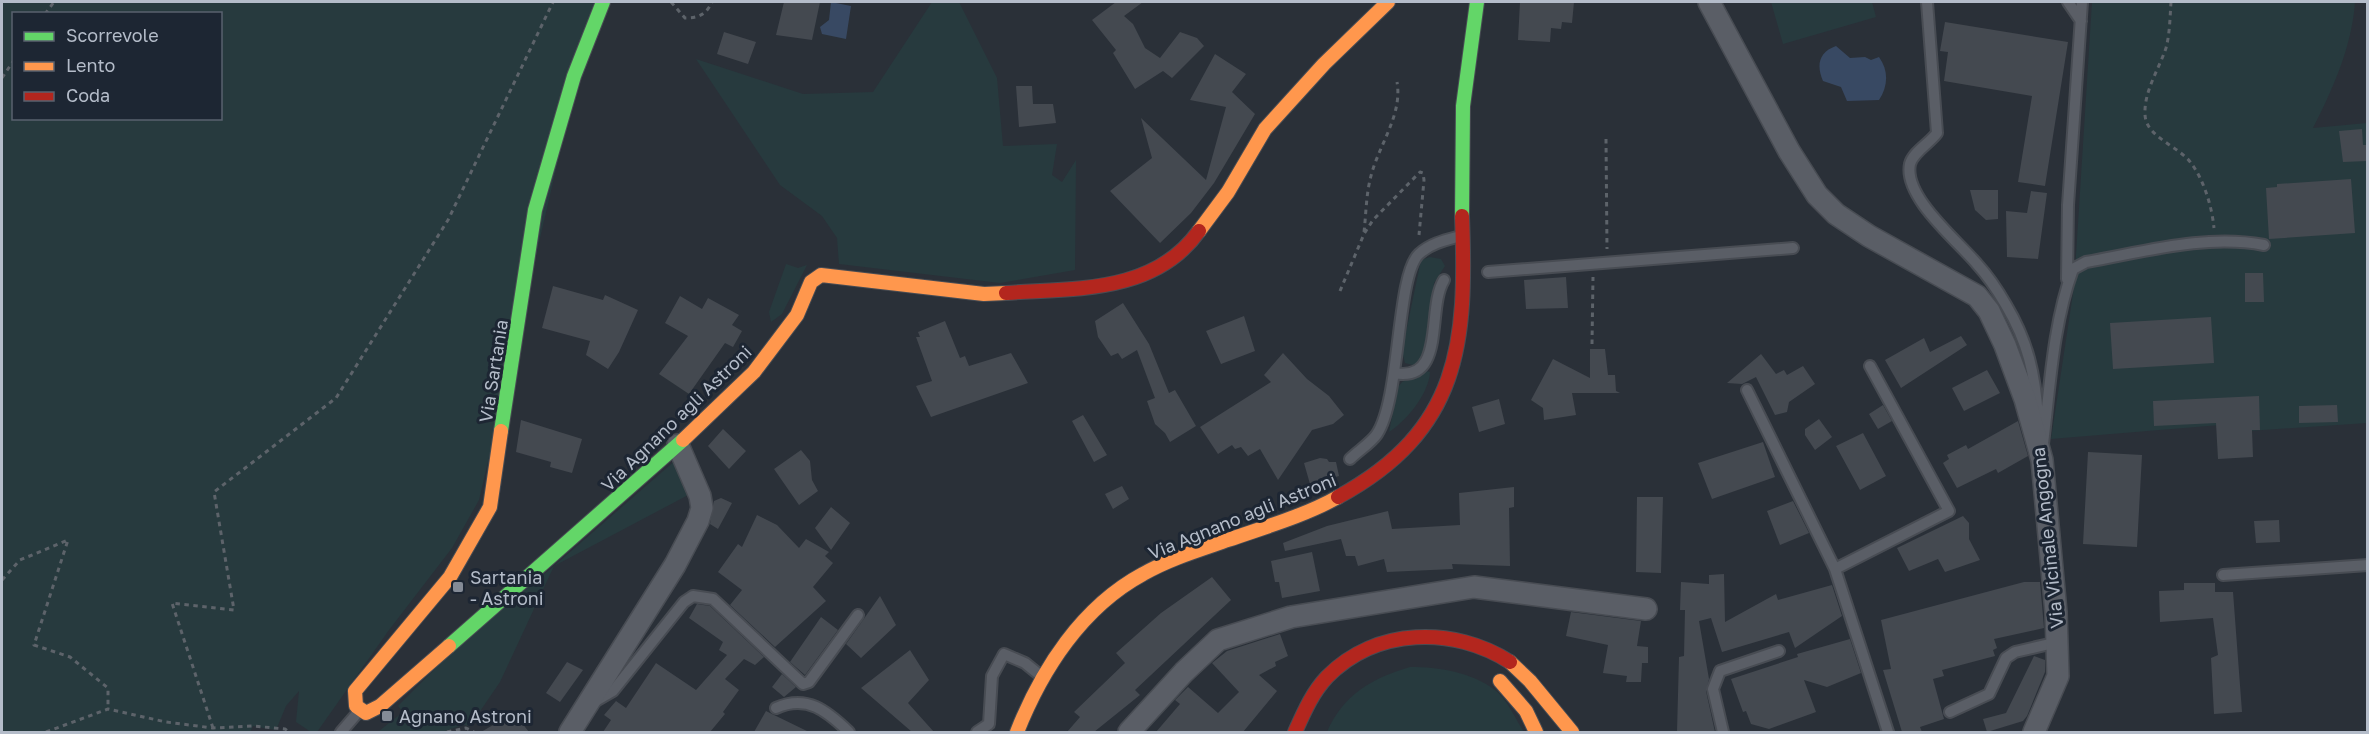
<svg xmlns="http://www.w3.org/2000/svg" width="2369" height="734" viewBox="0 0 2369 734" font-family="'Golos Text',sans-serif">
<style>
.green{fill:#273a3e;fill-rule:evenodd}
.water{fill:#384963}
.building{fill:#444950}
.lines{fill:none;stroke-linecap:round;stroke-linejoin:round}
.lane-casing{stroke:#484c53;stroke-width:14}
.street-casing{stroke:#484c53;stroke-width:24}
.fast-casing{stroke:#484c53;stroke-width:16}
.slow-casing{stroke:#484c53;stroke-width:16}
.jam-casing{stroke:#484c53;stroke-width:16}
.path{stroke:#5d636a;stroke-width:3;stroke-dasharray:4.5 4.5;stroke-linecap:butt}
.lane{stroke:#5a5e66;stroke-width:10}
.street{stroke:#5a5e66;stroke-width:21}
.fast{stroke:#63d668;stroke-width:14}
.slow{stroke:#ff974d;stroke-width:14}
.jam{stroke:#b3261e;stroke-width:14}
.poi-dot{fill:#848b96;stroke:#1d2633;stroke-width:2}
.labels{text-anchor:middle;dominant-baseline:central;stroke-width:6;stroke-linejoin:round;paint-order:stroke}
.street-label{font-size:18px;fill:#b4bcc9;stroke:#1d2633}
.poi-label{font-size:18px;fill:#b4bcc9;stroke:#1d2633;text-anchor:start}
</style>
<rect width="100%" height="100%" fill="#2a3038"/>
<path class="green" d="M2,2H595L479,500L452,548L389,630L317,732H311L296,722L299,691L286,706L276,730L253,726L250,732H2ZM14,14H220V118H14Z
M932,2H959L997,78L1003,146L1057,144L1052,175L1062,182L1076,160L1075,270L1000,283L839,264L837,238L822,216L780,185L696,59L803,94L873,92Z
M1771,2H1872L1876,17L1783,44Z
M2092,2H2355C2352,46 2333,89 2313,128L2367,123V423L2248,431L2232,424L2051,439L2074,287Z
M1430,257L1441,259L1445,266L1434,283L1432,315L1423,359L1413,365L1405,363L1402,351L1421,260Z
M786,264L798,268L807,265L782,314L771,322L769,312Z
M1426,371L1430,372C1429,394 1406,421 1389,432L1398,387L1402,382Z
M677,459L692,493L554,566L500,682L470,726L463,725L442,732L379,731L403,712L398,706L470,634L554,566Z
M1410,667C1439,667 1471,672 1495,690C1507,699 1516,720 1524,732H1327C1343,695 1372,678 1410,667Z"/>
<path class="water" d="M831,2L851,6L846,39L822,34L820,27L829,20Z
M1836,46L1850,58L1865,57L1871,60L1879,57C1889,71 1888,86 1879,100L1847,101L1841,87L1823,81C1816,65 1819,52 1836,46Z"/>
<path class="building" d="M784,2H820L812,40L776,35Z
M1116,2H1143L1124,16L1133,24L1145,48L1160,58L1180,32L1197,38L1204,46L1172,78L1163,71L1135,89L1113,53L1116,50L1092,20Z
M1520,2H1574L1572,23L1562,22L1561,29L1551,28L1550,42L1518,40Z
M1945,22L2068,42L2045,186L2018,182L2032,96L1944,81L1948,52L1940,51Z
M724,32L756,42L748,64L717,54Z
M1215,54L1246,74L1232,92L1255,114L1214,183L1191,213L1160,243L1110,191L1152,158L1141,118L1206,180L1226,107L1190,100Z
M1016,86H1032L1033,104H1053L1056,123L1019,127Z
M2362,129L2363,145H2367V161L2343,162L2339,131Z
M2351,179L2355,233L2269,239L2266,188L2277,187V184Z
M1970,190H1998V219L1986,220L1975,210Z
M2031,191L2047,193L2038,259L2007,257L2006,211L2027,213Z
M2245,273H2263L2264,302H2245Z
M1566,277L1568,308L1526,309L1524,280Z
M553,286L603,300L605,295L638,310L619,352L608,369L586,355L590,341L542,328Z
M680,296L702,309L708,298L739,315L732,325L742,331L733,347L725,343L689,394L659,374L688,336L665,323Z
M1123,303L1149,344L1169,393L1175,390L1196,426L1170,442L1165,433L1155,424L1147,401L1155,398L1137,350L1122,359L1118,353L1111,356L1098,337L1095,321Z
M1244,316L1255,351L1221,364L1206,331Z
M2211,317L2214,363L2113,369L2110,323Z
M945,321L960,358L965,356L969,366L1011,353L1028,383L931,417L916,386L932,381L916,337H920L918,332Z
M1961,336L1967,345L1901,388L1885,360L1924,338L1930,352Z
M1590,349H1605L1608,375H1615L1616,391L1620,393H1572L1576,415L1544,420L1543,408L1531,400L1553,359L1590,378Z
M1283,353L1307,379L1329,396L1344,415L1333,424L1312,430L1278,480L1260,449L1248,456L1241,447L1235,449L1232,445L1218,454L1200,427L1271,382L1264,375Z
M1761,354L1776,374L1784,370L1787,375L1803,366L1815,384L1789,402L1787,412L1775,415L1756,377L1742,384L1727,383Z
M1987,370L2000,393L1964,411L1952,388Z
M2259,396L2260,430H2252L2253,457L2218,459L2216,423L2154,426L2153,401Z
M1499,399L1505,424L1479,432L1472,407Z
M1883,405L1892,421L1878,429L1869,414Z
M2337,405L2338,422L2299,423V406Z
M1083,415L1107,455L1094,462L1072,421Z
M1819,419L1832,437L1815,450L1805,435V429Z
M521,420L582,439L572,473L550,467L551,462L516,452Z
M2018,421L2028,456L1998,473L1996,469L1957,488L1943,463L1949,459L1947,455L1966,445L1968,449Z
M723,429L746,451L729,469L708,446Z
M1863,433L1886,476L1860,490L1836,446Z
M1763,442L1775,477L1712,499L1698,463Z
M801,450L810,461L812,480L818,491L799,505L774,469Z
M2088,452L2142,455L2137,547L2083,544Z
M1320,458L1327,459L1329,462H1336L1339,476L1310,484L1304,463Z
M1122,486L1129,499L1113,509L1105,494Z
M1514,487V507L1509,508L1510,566L1452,564L1453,569L1387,572L1384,559L1358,566L1355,556H1346L1341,539L1285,551L1283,543L1327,526L1388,511L1392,529L1460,525L1459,493Z
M1637,497H1663L1661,573L1636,572Z
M721,498L732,503L718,529L710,524L714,501Z
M1793,501L1809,533L1780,545L1767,511Z
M831,507L850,523L831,550L815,528Z
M757,515L777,525L799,548L806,539L829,552L825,556L833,563L813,587L826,601L775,647L730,605L742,590L718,572L738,544L742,547Z
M1963,516L1969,523V539L1980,560L1945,572L1938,559L1909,571L1897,548Z
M2279,520L2280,542L2256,543L2254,521Z
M1312,552L1320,591L1282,598L1279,582H1275L1271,561Z
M1724,574L1725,622L1776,594L1778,600L1832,585L1842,616L1795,648L1789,632L1722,652L1711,618L1699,621L1709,679L1706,691L1715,732H1677L1679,657L1684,656L1685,610H1680L1681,582L1709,584V575Z
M1212,577L1231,600L1135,690L1140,695L1094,732H1067L1080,717L1074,712L1125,663L1116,653L1161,613Z
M2024,582H2040L2044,628L1994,639L1997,648L1993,650L1995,656L1942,670L1944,676L1933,679L1944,719L1920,727L1922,732H1902L1883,670L1891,669L1881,620Z
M2184,583H2215V592H2233L2242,712L2214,714L2211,658L2218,655L2213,618L2160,622L2159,591L2184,590Z
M880,596L896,625L861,658L846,644Z
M697,604L710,606L764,657L755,665L744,659L725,679L739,690L723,712L725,714L710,732H603L611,720L604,715L616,701L626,708L656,663L696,690L727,655L719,650L723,642L689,618Z
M1571,612L1641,621L1637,646L1648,647V663H1642L1641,682H1626L1627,676L1603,673L1608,645L1566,636Z
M821,617L838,630L805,675L790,662Z
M1280,634L1288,656L1275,662L1276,666L1259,675L1277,691L1243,732H1156L1180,704L1175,700L1188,687L1218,713L1239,692L1212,663L1227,651Z
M1850,639L1861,673L1827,687L1804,680L1816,712L1769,729L1751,724L1746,711L1743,712L1731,679L1798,657L1797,654Z
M910,650L929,680L908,703L934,732H912L861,688Z
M2034,656L2045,660V672L2027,716L2023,721L1987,732L1983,719L2006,713Z
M567,662L583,670L560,702L546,693Z
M782,674L796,687L784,697L772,687Z
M766,711L772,714L809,732H754Z
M514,713L529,732H481Z"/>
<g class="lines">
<g class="lane-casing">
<path id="lane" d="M1927,2L1937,133C1930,143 1913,152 1910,164C1903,197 1958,241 1977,264C1988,276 1998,291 2006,305C2028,342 2035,374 2038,417
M2068,2L2081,21
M1488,272L1793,248
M2067,279L2068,205L2082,2
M1870,366L1949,511L1835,569L1888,732
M1394,373C1447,383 1426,309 1444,280
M1747,390L1835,569
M2043,444C2050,386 2053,324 2073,269L2086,262C2144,252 2205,234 2264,245
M1350,459C1358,451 1371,443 1377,434C1401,397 1396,276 1419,254C1431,243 1446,240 1461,236
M2223,575L2368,565
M594,702L613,691L684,602L693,596L713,599L803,684L809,682L858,615
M776,708C807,694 827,711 849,732
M1950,712L1989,694L2006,658L2015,652L2058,642
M341,732L360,710
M977,732L989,724L992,676L1004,654L1025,663L1041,676
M1723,732L1713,689L1720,671L1779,651"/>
</g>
<g class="street-casing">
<path id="street" d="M1709,2L1789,151L1817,195L1836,214L1869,236L1977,296L1989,311L2005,345L2025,399L2042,460L2056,612L2058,676L2034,732
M570,732L675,565L698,521L702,508L700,496L678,445
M1129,732L1184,672L1218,640L1291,617L1474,587L1646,609"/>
</g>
<g class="fast-casing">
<path id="fast" d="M1462,216L1463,106L1477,2
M501,431L535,210L574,76L603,2
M449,646L683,440"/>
</g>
<g class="slow-casing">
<path id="slow" d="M1199,231L1228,192L1265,129L1324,64L1388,2
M683,440L754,372L797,315L811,282L821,275L984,294L1006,293
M449,646L380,706L366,713L356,706L355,691L450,577L490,507L501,431
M1510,662L1530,681L1572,732
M1500,681L1526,711L1536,732
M1017,732C1042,669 1082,607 1143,574C1169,559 1199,550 1228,540C1265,527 1304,516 1338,497"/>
</g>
<g class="jam-casing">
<path id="jam" d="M1006,293C1075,288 1154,294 1199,231
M1338,497C1461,430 1467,343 1462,216
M1295,732C1304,712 1312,693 1327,677C1376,627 1454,626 1510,662"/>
</g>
<path class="path" d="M671,2L685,18C698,18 706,15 712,2
M2171,2C2170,16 2170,33 2166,48C2159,69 2144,91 2145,114C2145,137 2179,146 2191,163C2204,180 2212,207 2214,228
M45,14L54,2
M2,78L14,60
M1606,139L1607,249
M1364,232C1366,215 1366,197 1370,180C1377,147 1403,116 1397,82
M1340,291L1364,234L1373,220L1420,172L1423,173L1424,180L1419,235
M1592,344L1593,277
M2,580L20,560L68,540L34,645L70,657L108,688V709
M213,728L172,603L234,610L214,492L336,398L448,220L553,2
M46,732L108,709L166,722L213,728L253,726L285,729L289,732
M447,732L466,728L474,732"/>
<use href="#lane" class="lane"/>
<use href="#street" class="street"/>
<use href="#fast" class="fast"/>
<use href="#slow" class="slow"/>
<use href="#jam" class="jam"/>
</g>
<g class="poi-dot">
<rect x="452" y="581" width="12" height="12" rx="3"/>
<rect x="381" y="710" width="12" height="12" rx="3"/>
</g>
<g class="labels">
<g class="street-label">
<text transform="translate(493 371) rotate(-81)">Via Sartania</text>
<text transform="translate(676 418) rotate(-44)">Via Agnano agli Astroni</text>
<text transform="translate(1242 516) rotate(-22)">Via Agnano agli Astroni</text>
<text transform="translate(2047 538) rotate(-96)">Via Vicinale Angogna</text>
</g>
<g class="poi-label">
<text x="470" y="577">Sartania<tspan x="470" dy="21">- Astroni</tspan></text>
<text x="399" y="716">Agnano Astroni</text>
</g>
</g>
<rect width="2369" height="734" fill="none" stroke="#b4bcc9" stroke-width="6"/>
<rect x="12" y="12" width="210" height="108" fill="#1d2633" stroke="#59626f" stroke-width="1.5"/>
<rect x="24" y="32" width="30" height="9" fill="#63d668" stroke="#59626f" stroke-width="1.5"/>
<text x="66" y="42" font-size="18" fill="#b4bcc9">Scorrevole</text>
<rect x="24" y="62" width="30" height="9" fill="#ff974d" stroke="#59626f" stroke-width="1.5"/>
<text x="66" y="72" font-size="18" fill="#b4bcc9">Lento</text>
<rect x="24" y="92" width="30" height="9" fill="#b3261e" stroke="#59626f" stroke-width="1.5"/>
<text x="66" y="102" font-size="18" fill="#b4bcc9">Coda</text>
</svg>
